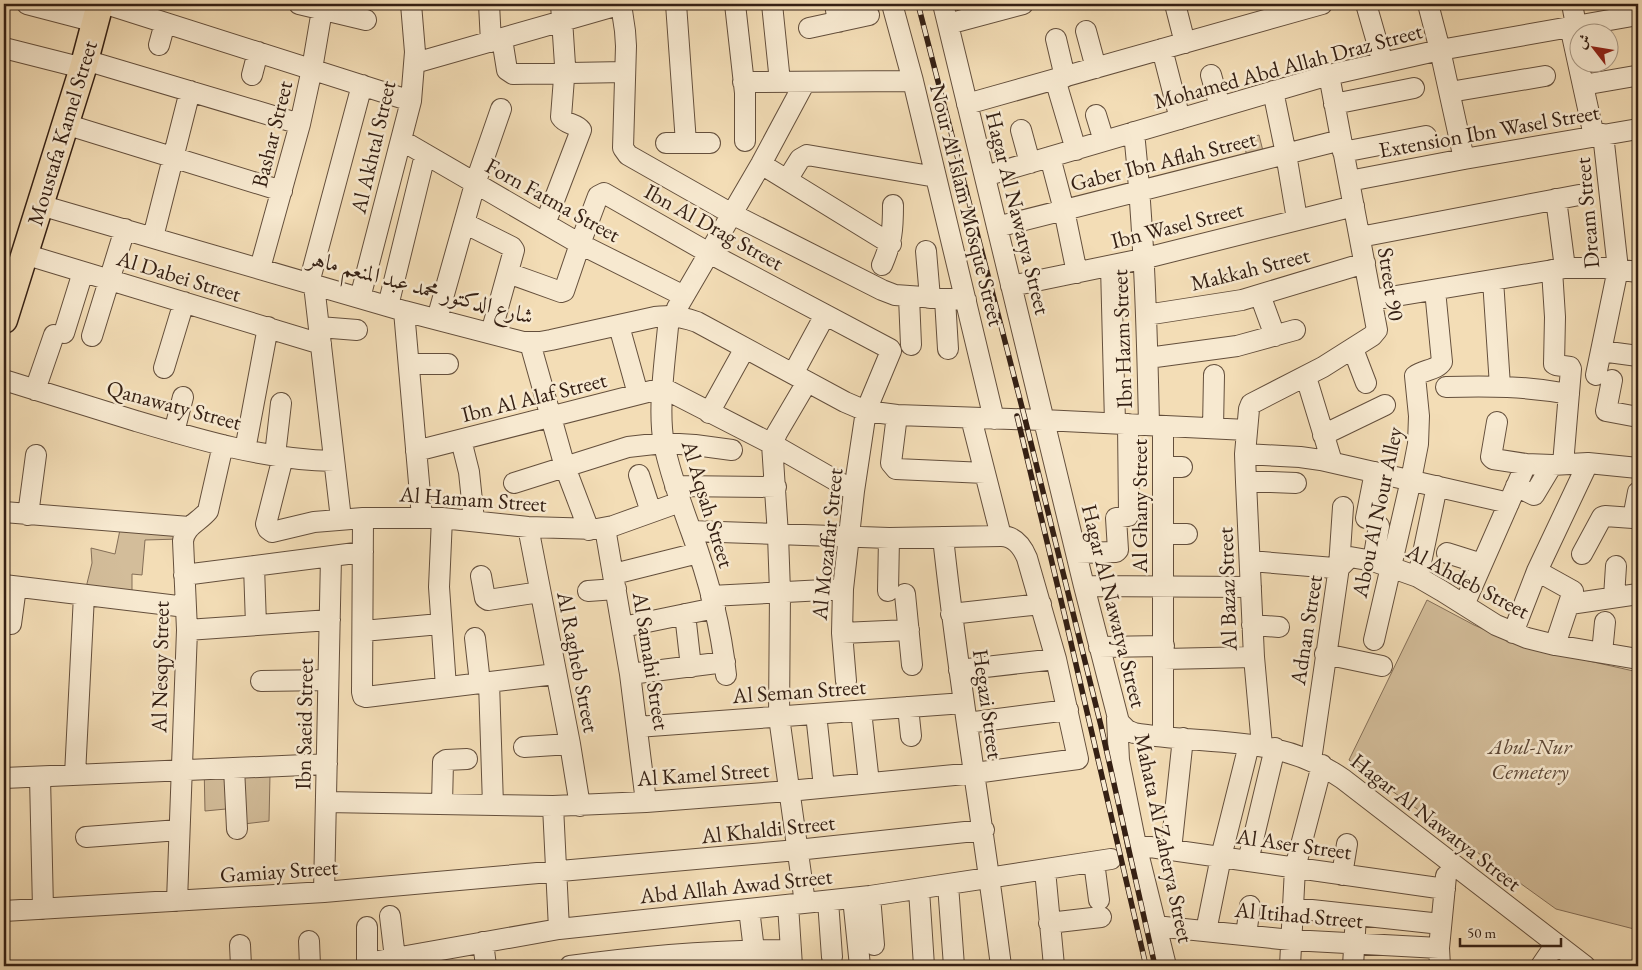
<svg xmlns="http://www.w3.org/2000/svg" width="1642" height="970" viewBox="0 0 1642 970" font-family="'EB Garamond',Amiri,serif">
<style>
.green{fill:#d3bd9a;stroke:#846e57}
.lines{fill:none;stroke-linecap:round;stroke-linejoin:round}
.minor-casing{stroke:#644f3c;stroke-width:22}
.major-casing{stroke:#352014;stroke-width:29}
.minor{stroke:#f7e9d0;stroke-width:20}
.major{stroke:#f3ddb6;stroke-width:26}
.rail-casing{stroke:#352014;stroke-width:5.5}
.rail{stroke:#f7e9d0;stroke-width:4;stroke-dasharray:11;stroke-linecap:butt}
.labels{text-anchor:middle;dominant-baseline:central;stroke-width:5;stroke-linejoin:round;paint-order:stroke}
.street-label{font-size:22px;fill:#352014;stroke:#f7e9d0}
.park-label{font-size:22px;font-style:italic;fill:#5c4736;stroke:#f7e9d0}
</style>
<rect width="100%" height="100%" fill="#f3ddb6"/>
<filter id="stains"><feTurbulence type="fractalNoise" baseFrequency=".004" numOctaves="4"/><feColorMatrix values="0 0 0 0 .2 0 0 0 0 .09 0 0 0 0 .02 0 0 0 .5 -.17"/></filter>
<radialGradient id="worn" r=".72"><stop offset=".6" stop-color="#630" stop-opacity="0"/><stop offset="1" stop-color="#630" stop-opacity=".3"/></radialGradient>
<path class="green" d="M1259,135L1264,155L1247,159L1244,139Z
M122,520L182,526L180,539L145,540L142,575L132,574V604H82L92,563L91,548L115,554Z
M1427,600L1474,625L1522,646L1638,672V930L1556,909L1349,760Z
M204,764L270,775L269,821L227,826L226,809L205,811Z"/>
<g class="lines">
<g class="minor-casing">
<path id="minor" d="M27,4L96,22
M106,4L411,101
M299,4L366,20
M489,4L491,42
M621,4L625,31L626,46L623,148L628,155L732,214L882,290L895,295L966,300
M676,4L686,143
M735,4L745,93V141
M772,4L780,82
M835,4L838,22
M892,4L913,81L994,419
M943,4L1084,586L1119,722L1127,730L1134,733C1208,746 1278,733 1343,779L1585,966
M1175,4L1185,43
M1366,4L1383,63
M1428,4L1440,50L1464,159
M1572,4L1576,25
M948,24L1023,4
M1570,26L1594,136
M809,28L869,15
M1086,31L1096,68
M502,39L507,70L513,74L625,72
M1056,39L1065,77
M159,45L165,23
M4,48L83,68
M1162,49L1180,119
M85,60L300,124
M415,63L622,4
M252,75L258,52
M1211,75L1220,107
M1055,79L1076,150
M743,82L913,81
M1583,85L1635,76
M1273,91L1286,154L1297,219
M1450,92L1545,76
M967,104L1322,4
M1334,104L1414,88
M1096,115L1104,141
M65,124L282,191
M1021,130L1030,163
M1134,132C1144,229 1147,328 1149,425
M401,140L580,244L684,296
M666,143H710
M1343,152L1426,136
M1050,157L1064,210L1077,273
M761,164L891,244
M985,176L1329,75L1440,50L1638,15
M787,180L800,159L807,155L936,177
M1349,181L1464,159L1638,129
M1556,199L1565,268
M40,205L404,311L523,342H540L551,340L655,317C670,315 683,317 697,322L845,402L866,411L897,415L1043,420L1247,430
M464,223L512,247L514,250L491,333
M545,224L581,130C576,123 566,125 561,117L565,65L561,4
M997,227L1341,140
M153,237L190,91
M1360,237L1579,195
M926,251L930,298
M24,254L321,344
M882,265C892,242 893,230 893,205
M1111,266L1115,423
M260,268L300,124L312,69L322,10
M1552,270L1555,317L1554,364L1556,365L1570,367L1571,369L1563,464
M508,273L561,292L564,291L580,244L598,196L604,193L709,253L890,349L891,351L866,411L854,491L843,589L842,633L846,681
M1493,280L1500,386
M309,283L362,85
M314,285L341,519
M1011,286L1142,259L1354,206
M1260,295L1275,336
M909,297L911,345
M360,298L411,101L415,52L411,4
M945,299L948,349
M1372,300L1565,268H1605L1638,272
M388,306L425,155
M677,308L761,164L805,82
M404,311L422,517
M1146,315L1242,300L1365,263
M669,316C666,354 657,408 664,444C670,474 681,503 691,531C708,577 721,626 726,675
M437,319L475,184L501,109
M619,326L638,394
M319,327L357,330
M64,333L83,272
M92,336L125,229
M530,343L565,467L589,530
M1353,349L1366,383
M1601,351L1638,356
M1148,358L1237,346L1295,330
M409,364H448
M164,368L184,302
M793,374L825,315
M1596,375L1618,269L1603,134
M1306,377L1332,462
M4,380C48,394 92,407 136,421C200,440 267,460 334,461
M1612,380L1606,411L1638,417
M1446,387C1490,386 1525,386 1569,394
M35,390L54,335
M709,413L745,348
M897,415L891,463L896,469L985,473
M971,418L1001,536
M1497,422L1491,457L1493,459L1526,464L1552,465L1588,463L1638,468
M1163,426V736
M1213,428L1214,375
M174,432L183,397
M1323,435L1385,405
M461,440L469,472L474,520
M245,450L268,327
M416,451L663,388L772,444L854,491
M1245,454L1300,457L1321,460L1509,503
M275,455L281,403
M283,457L266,524L268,529L272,532L314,522L363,518H442L528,527L597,529L613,526L680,502
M1163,467H1182
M639,475L651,512
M1246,482H1271L1296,483
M514,483L628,447L663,443L695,445L732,450
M675,486L776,487
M1516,486L1534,495L1552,465
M4,512L189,527
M28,515L36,455
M363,518L362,692L363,696L366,697L555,674
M442,518L439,587L446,687
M1366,518L1375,472
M528,527L570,744L580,806
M605,528L630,674L646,802
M1163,534H1187
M943,537C958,680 983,823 1001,966
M1076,553L1116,552L1118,550L1116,518L1128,516L1129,514L1128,424
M1447,553L1482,564
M1582,554L1602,517L1605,516L1633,518L1638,492
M1250,561L1334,568L1341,566L1350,557L1373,561L1418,577L1442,591L1496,625L1527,638L1555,645L1638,659
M1373,561L1379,526
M254,566L256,625
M1537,571L1573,591L1555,645
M614,574L698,553
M184,575L363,552
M481,576L485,598L488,600L540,592
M1418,577L1437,486
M4,585L186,607
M1084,586L1251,587
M588,591L616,589
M888,591L889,538
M905,594L912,665
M711,596L843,589
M1614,597L1616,566
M1570,604L1638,594
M1464,605L1526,464
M685,614L691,667
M951,614L1041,604
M11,624L16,587
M1252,625L1279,627
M623,627L715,608
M187,630L330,620
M363,631L440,624
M842,633L909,630
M1513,633L1537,571L1588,463
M475,638L480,683
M1374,640L1411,480L1418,444L1419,416L1415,376C1423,370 1437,370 1442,362L1435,290
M1099,647L1164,646
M1602,653L1605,622
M1325,654L1382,666
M1164,659L1254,657
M959,670L1056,659
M630,674L725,662
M261,681L328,680
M489,682L493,805
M908,707L911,736
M861,711L869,783
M816,714L824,787
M1117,718L1119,760L1136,845L1166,966
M967,723L1068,710
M637,727L964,703
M1262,746L1254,657L1246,482L1245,454L1249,409L1251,404L1323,367L1372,336L1377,330L1329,75
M524,747L570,744
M1311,760L1339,567L1343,507
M234,768L237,829
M75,775L84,595
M40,777L43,909
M4,778L327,764
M326,802L553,806L646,802L789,791L975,773L1078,759L1056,659L1027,558C1022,546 1014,536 1001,536L889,538L691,531
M442,804L443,762L446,760L467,759
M553,806L559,929
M86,837L179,830
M1136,845L1445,889
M1171,850L1183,738
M1248,861L1275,748
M1094,862L1099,900
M1045,870L1054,966
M1342,875L1347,844
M948,885L954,966
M919,890L924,966
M324,892L331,557
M870,896L874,945
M853,898L860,966
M177,901L187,630L183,541C185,526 199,522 208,511L223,445
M828,901L832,957
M805,903L779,717L780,592L778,535L772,444L777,433L807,382
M788,905L792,966
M1293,908L1441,924
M749,909L754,950
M4,911L324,892L797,850L984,830
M390,916L395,958
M1049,923L1101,917
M1155,926L1291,940L1439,948
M367,927V966
M1206,931L1221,857L1249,745
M1246,935L1250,906
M309,941L310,966
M483,942L486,966
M240,945L241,966
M367,963L559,929L870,896L1111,859
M570,966C643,956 717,950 791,950
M1290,966L1295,868L1322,765
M1353,966L1356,915
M1440,966L1439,948L1446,876
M1541,966L1556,944"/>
</g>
<g class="major-casing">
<path id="major" d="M4,320L83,68L100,4"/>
</g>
<use href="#minor" class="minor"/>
<use href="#major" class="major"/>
<g class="rail-casing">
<path id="rail" d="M918,4L1025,419L1101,726L1155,966
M1017,416L1065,617L1146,966"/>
</g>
<use href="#rail" class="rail"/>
</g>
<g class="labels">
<g class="street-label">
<text transform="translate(1288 66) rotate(-15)">Mohamed Abd Allah Draz Street</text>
<text transform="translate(1489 131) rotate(-10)">Extension Ibn Wasel Street</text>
<text transform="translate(62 133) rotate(-73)">Moustafa Kamel Street</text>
<text transform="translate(272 134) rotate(-76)">Bashar Street</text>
<text transform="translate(373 147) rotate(-77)">Al Akhtal Street</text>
<text transform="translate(1163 161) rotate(-14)">Gaber Ibn Aflah Street</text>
<text transform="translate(553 200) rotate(29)">Forn Fatma Street</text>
<text transform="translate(967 205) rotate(76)">Nour Al Islam Mosque Street</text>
<text transform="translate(1018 213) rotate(76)">Hagar Al Nawatya Street</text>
<text transform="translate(1587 213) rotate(-95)">Dream Street</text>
<text transform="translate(1177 225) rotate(-14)">Ibn Wasel Street</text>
<text transform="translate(714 227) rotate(29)">Ibn Al Drag Street</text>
<text transform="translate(1250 269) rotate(-14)">Makkah Street</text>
<text transform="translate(179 276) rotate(17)">Al Dabei Street</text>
<text transform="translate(1391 284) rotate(81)">Street 90</text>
<text transform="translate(421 287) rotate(15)">شارع الدكتور محمد عبد المنعم ماهر</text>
<text transform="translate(1122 339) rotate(-92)">Ibn Hazm Street</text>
<text transform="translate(534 397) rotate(-14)">Ibn Al Alaf Street</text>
<text transform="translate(174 405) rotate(15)">Qanawaty Street</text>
<text transform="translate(473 499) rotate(4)">Al Hamam Street</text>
<text transform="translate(708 504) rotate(73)">Al Aqsah Street</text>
<text transform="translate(1139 506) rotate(-90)">Al Ghany Street</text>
<text transform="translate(1377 512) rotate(-78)">Abou Al Nour Alley</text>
<text transform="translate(827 544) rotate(-84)">Al Mozaffar Street</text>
<text transform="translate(1468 581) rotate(28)">Al Ahdeb Street</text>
<text transform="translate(1227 589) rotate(-92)">Al Bazaz Street</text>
<text transform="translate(1114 606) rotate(76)">Hagar Al Nawatya Street</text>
<text transform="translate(1306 630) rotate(-81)">Adnan Street</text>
<text transform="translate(651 661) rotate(81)">Al Samahi Street</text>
<text transform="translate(578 662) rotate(79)">Al Ragheb Street</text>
<text transform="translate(160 667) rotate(-89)">Al Nesqy Street</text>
<text transform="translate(799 691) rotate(-4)">Al Seman Street</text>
<text transform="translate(988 704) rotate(82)">Hegazi Street</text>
<text transform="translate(304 724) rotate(-89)">Ibn Saeid Street</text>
<text transform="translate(703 774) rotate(-4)">Al Kamel Street</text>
<text transform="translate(1436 822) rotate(38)">Hagar Al Nawatya Street</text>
<text transform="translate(768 829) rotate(-6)">Al Khaldi Street</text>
<text transform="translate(1164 838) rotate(78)">Mahata Al Zaherya Street</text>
<text transform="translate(1294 844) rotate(8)">Al Aser Street</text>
<text transform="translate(279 871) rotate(-4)">Gamiay Street</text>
<text transform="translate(736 886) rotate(-6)">Abd Allah Awad Street</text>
<text transform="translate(1299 915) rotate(5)">Al Itihad Street</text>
</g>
<g class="park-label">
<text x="1530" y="746">Abul-Nur<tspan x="1530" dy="25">Cemetery</tspan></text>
</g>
</g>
<rect width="1642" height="970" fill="none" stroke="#f3ddb6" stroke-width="20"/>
<rect x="5" y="5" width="1632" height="960" fill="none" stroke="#352014" stroke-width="2.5"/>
<rect x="10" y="10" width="1622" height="950" fill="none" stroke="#352014"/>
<g transform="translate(1594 48) rotate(301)"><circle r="24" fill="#f7e9d0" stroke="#a99985"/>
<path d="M0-4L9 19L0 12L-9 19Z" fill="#8f2418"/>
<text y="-8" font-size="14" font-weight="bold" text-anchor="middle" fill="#352014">ش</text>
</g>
<path d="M1460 938v8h101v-8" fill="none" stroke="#352014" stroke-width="2.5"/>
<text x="1467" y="938" font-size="15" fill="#352014" stroke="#f7e9d0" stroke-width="4" paint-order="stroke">50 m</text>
<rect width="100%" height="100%" filter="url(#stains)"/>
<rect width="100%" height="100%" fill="url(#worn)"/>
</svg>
